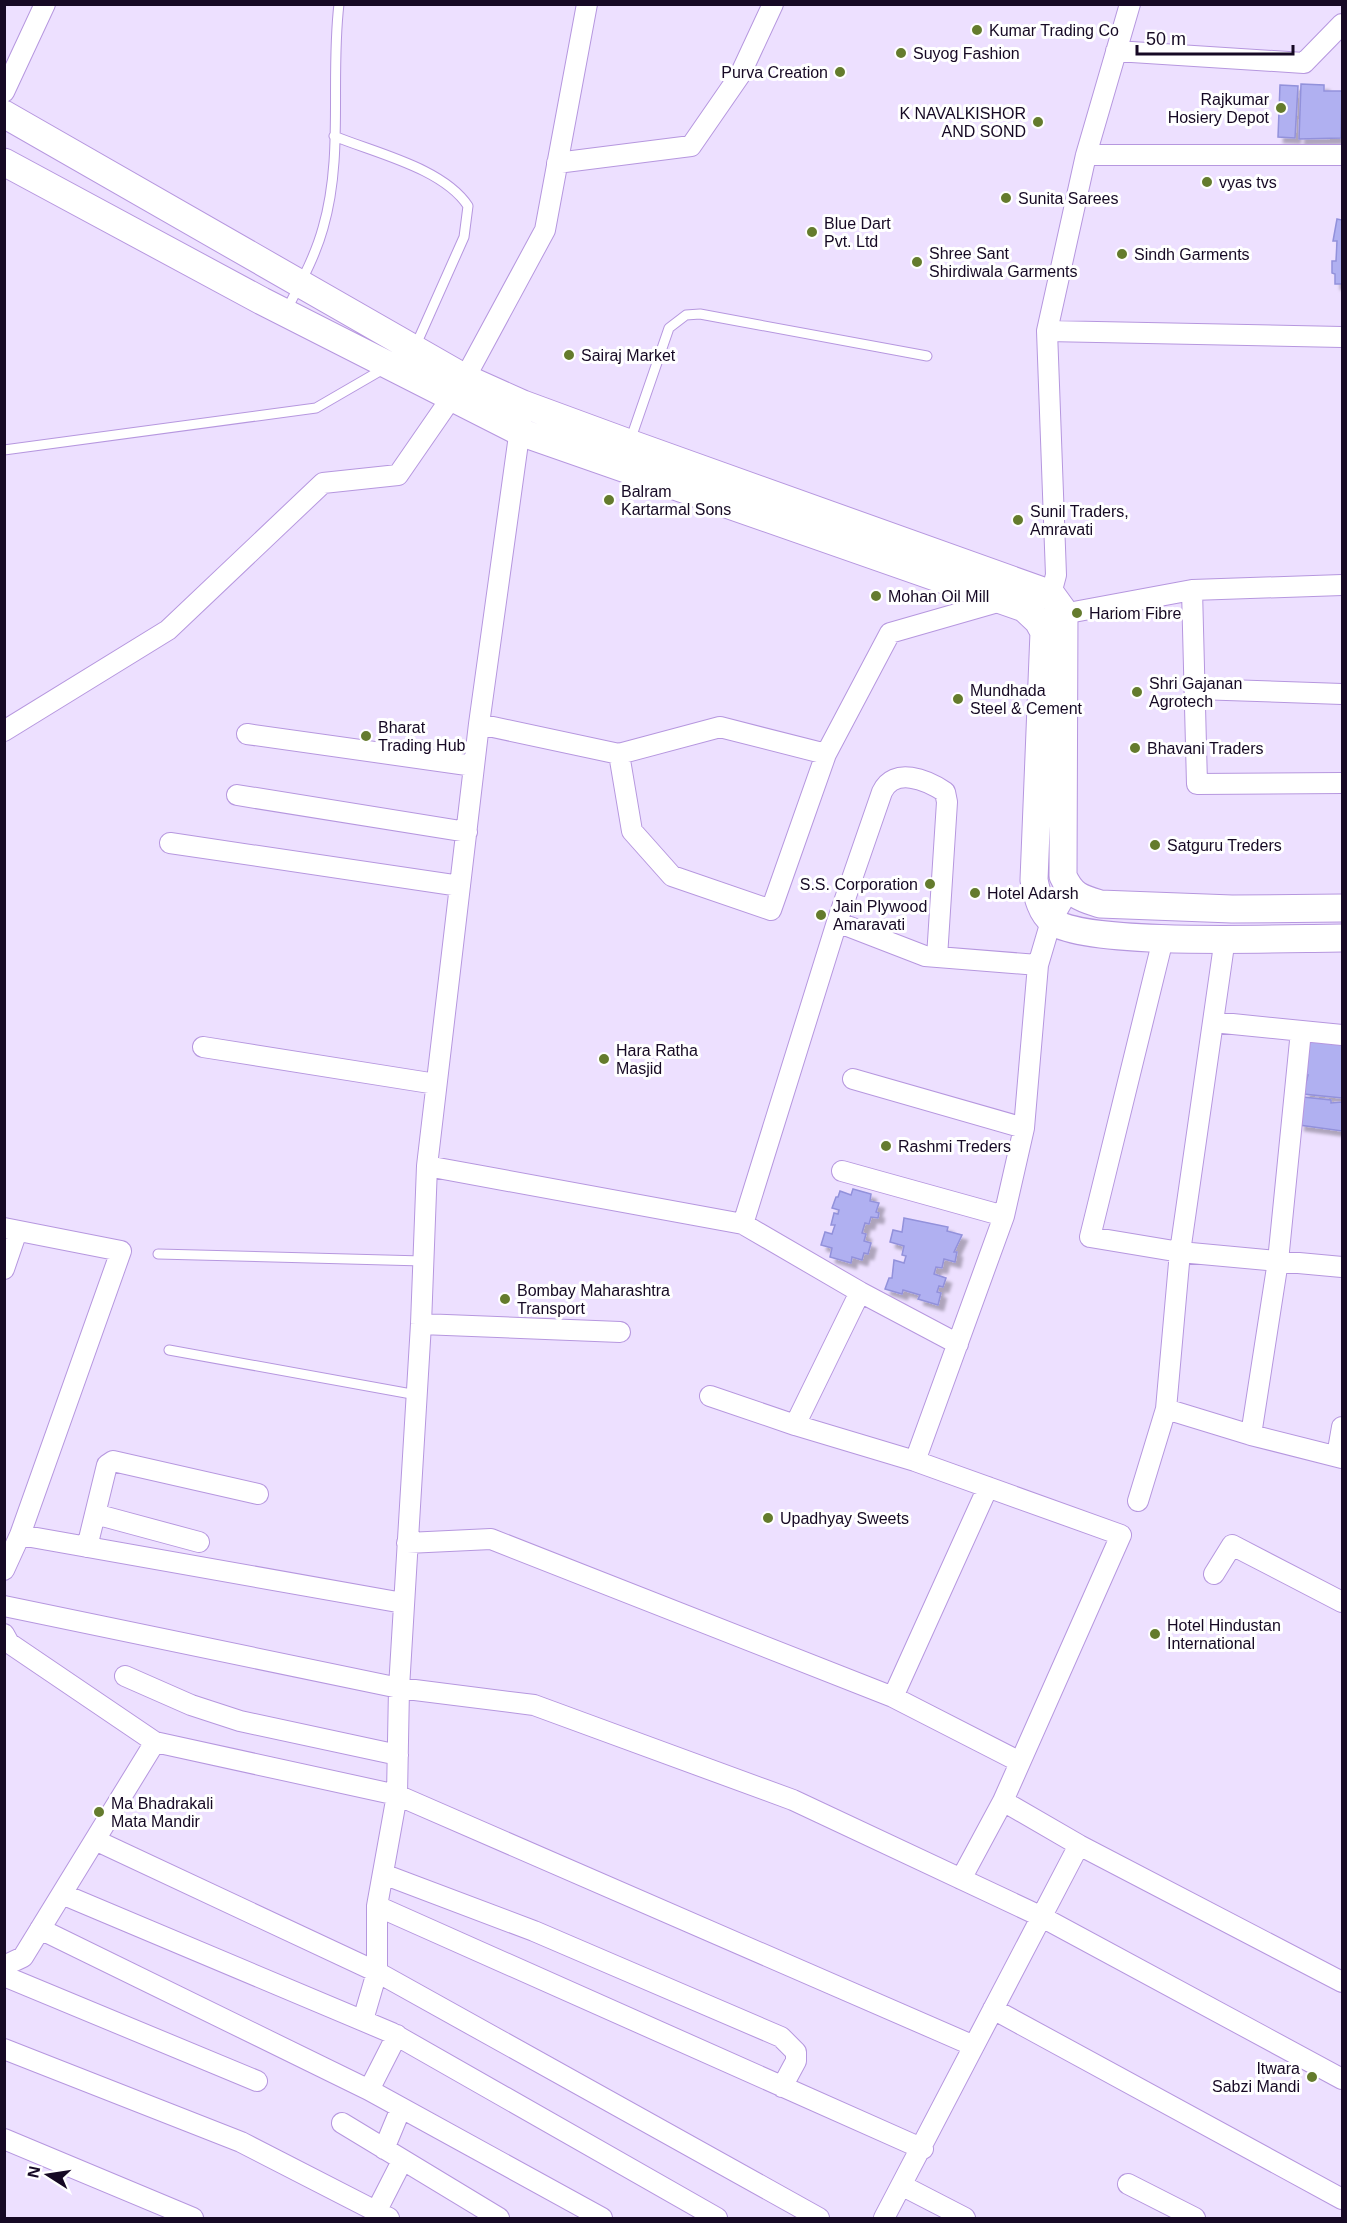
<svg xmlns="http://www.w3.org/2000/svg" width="1347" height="2223" viewBox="0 0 1347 2223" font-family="Arial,sans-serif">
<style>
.building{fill:#b0b0f1;stroke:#9291db;stroke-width:1.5;filter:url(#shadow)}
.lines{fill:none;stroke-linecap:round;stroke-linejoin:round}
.lane-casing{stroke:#b697df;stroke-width:11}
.street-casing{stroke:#b697df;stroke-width:22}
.secondary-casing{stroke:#b697df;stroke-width:29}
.lane{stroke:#fff;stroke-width:9}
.street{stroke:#fff;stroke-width:20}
.secondary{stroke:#fff;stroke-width:27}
.poi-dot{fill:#647b2d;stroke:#fff;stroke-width:2}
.labels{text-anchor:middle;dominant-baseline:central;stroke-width:6;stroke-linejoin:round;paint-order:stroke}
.poi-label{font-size:16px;fill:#160924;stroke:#fff;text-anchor:start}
</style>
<defs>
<filter id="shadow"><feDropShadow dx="5.5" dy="5.5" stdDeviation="1.5" flood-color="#0004"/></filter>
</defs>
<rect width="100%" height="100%" fill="#ede0ff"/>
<path class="building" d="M1301,84L1324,85V91H1342L1341,138L1299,139Z
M1280,85L1298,86L1295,138L1278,137Z
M1337,219L1342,220V284H1335V274L1332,273V261H1336L1337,241H1333Z
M1307,1040L1342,1044V1098L1303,1094L1308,1075L1306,1074Z
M1303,1097L1331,1100V1103L1342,1102V1131L1299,1125Z
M853,1189L871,1194L870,1201L879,1203L876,1212L879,1213L878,1218L871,1217L869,1224L865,1223L862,1233L866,1234L864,1241L871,1243L868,1254L864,1253L862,1260L852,1257L851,1263L830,1257L832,1248L821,1245L825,1232L832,1234L835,1225H831L834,1213L838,1214L839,1210L832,1208L836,1197H838L840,1191L851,1195Z
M904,1218L948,1227L947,1231L962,1235L954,1252H957L955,1262L944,1259L942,1268L936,1267L934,1274L946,1278L943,1287L939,1286L937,1292L941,1293L938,1305L918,1299L920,1295L903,1290L902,1294L885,1289L889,1278H892L894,1260L904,1263L906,1256L902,1255L904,1246L890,1242L893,1230L902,1232Z"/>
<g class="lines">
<g class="lane-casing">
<path id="lane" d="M334,136C375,153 443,168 468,206L464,237L415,347
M286,311C300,284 315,257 323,228C344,156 330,78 339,4
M630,441L669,328L686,315L700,314L927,356
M4,450L316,408L385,368
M158,1254L423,1261
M169,1350L417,1395"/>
</g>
<g class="street-casing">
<path id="street" d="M1116,51L1304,63L1342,24
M4,92L45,4
M1086,155H1342
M557,163L691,146L740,75L773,4
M1047,331L1342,337
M1192,590L1197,784L1342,783
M1040,600L1051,594L1056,575L1047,331L1086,155L1130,4
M1052,616L1192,590L1342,585
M1196,689L1342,694
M479,724L619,754L632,831L672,876L771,910L826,754L890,633L1005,600
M4,731L168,630L323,483L398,475L465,378L545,230L587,4
M247,734L474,766
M619,754L720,727L826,754
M237,795L467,832
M170,843L460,886
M837,922L925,956L1038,965
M1225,938L1180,1252L1166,1409L1251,1435L1342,1458
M1163,939L1090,1237L1180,1252L1342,1267
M1213,1022L1342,1035
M203,1047L436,1084
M853,1079L1024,1128
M427,1166L743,1224L837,922L882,792C894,766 927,780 945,792L947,802L937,957
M842,1171L1004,1216
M743,1224L860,1292
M4,1228L121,1251L20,1535L4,1570
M4,1269L17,1231
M421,1324L620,1332
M710,1396L795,1425L860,1292L958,1344
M795,1425L915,1461L1121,1535L1003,1801L1079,1845
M1251,1435L1278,1261L1301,1031
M1337,1456L1342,1427
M915,1461L1004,1216L1024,1128L1038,965L1051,921L1069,890
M1138,1501L1166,1409
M95,1514L199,1542
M20,1535L403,1603
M407,1543L491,1539L893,1697L1020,1762
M87,1547L107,1465L113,1461L258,1494
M1214,1574L1232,1545L1342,1602
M4,1606L399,1688L534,1705L793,1800L1040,1916L1342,2079
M4,1634L9,1643L155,1742L397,1795L974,2046
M125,1676L191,1705L240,1721L398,1755
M893,1697L988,1487
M95,1840L377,1972L819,2218
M383,1874L534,1931L781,2037L796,2052V2061L782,2087
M961,1879L1003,1801
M62,1894L392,2033L717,2218
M377,1906L923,2149
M40,1929L369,2090L602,2218
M4,1966L23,1957L155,1742
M4,1976L257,2081
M993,2009L1342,2199
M363,2020L377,1972V1906L397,1795L399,1688L421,1324L427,1166L479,724L521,421
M4,2049L241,2142L389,2218
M369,2090L397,2035
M342,2123L499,2218
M4,2139L193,2218
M384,2149L401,2108
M1128,2184L1195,2218
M903,2186L965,2218
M376,2212L402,2161
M884,2218L1079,1845L1342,1982"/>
</g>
<g class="secondary-casing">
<path id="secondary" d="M4,114L465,378L523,404L629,443L1051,594L1064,612L1063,876C1072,896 1081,898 1100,904L1232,909L1342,908
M4,162L262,301L520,432L1024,608L1038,621L1044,632L1034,880C1037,893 1040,912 1052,921C1085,947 1291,938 1342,938"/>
</g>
<use href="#lane" class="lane"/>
<use href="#street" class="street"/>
<use href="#secondary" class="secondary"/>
</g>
<g class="poi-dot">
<circle cx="977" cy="30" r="6"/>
<circle cx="901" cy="53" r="6"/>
<circle cx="840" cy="72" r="6"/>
<circle cx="1281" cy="108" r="6"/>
<circle cx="1038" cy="122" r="6"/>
<circle cx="1207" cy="182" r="6"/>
<circle cx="1006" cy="198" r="6"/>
<circle cx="812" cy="232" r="6"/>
<circle cx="1122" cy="254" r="6"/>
<circle cx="917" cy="262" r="6"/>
<circle cx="569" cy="355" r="6"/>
<circle cx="609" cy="500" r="6"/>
<circle cx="1018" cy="520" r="6"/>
<circle cx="876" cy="596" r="6"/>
<circle cx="1077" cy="613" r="6"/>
<circle cx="1137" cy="692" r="6"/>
<circle cx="958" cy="699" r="6"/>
<circle cx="366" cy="736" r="6"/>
<circle cx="1135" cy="748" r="6"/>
<circle cx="1155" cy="845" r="6"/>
<circle cx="930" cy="884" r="6"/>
<circle cx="975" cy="893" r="6"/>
<circle cx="821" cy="915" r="6"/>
<circle cx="604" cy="1059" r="6"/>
<circle cx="886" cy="1146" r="6"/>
<circle cx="505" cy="1299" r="6"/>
<circle cx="768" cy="1518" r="6"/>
<circle cx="1155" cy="1634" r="6"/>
<circle cx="99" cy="1812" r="6"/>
<circle cx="1312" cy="2077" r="6"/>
</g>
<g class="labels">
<g class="poi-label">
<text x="989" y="30">Kumar Trading Co</text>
<text x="913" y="53">Suyog Fashion</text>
<text x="828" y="72" text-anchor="end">Purva Creation</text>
<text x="1269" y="99" text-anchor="end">Rajkumar<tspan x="1269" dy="18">Hosiery Depot</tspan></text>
<text x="1026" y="113" text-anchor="end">K NAVALKISHOR<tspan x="1026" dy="18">AND SOND</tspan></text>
<text x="1219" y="182">vyas tvs</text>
<text x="1018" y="198">Sunita Sarees</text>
<text x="824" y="223">Blue Dart<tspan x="824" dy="18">Pvt. Ltd</tspan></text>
<text x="929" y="253">Shree Sant<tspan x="929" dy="18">Shirdiwala Garments</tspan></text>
<text x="1134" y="254">Sindh Garments</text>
<text x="581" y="355">Sairaj Market</text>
<text x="621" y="491">Balram<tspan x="621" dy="18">Kartarmal Sons</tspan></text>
<text x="1030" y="511">Sunil Traders,<tspan x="1030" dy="18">Amravati</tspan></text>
<text x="888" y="596">Mohan Oil Mill</text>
<text x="1089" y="613">Hariom Fibre</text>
<text x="1149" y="683">Shri Gajanan<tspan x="1149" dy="18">Agrotech</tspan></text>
<text x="970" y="690">Mundhada<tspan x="970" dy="18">Steel &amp; Cement</tspan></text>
<text x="378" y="727">Bharat<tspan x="378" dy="18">Trading Hub</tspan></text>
<text x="1147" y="748">Bhavani Traders</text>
<text x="1167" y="845">Satguru Treders</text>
<text x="918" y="884" text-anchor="end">S.S. Corporation</text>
<text x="987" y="893">Hotel Adarsh</text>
<text x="833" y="906">Jain Plywood<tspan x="833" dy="18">Amaravati</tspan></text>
<text x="616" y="1050">Hara Ratha<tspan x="616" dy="18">Masjid</tspan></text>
<text x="898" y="1146">Rashmi Treders</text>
<text x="517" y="1290">Bombay Maharashtra<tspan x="517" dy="18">Transport</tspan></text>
<text x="780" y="1518">Upadhyay Sweets</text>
<text x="1167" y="1625">Hotel Hindustan<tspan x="1167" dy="18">International</tspan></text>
<text x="111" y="1803">Ma Bhadrakali<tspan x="111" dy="18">Mata Mandir</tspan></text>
<text x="1300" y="2068" text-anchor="end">Itwara<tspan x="1300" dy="18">Sabzi Mandi</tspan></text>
</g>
</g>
<rect width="1347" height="2223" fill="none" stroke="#160924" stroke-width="12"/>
<g transform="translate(48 2175) rotate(282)" stroke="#ffffff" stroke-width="4.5" paint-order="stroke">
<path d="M0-4.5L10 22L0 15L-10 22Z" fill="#160924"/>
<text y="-9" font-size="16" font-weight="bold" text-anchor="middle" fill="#160924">N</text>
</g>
<path d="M1137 45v9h156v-9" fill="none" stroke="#160924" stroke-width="3"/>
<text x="1146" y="45" font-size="18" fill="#160924" stroke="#ffffff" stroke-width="4.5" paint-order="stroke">50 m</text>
</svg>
